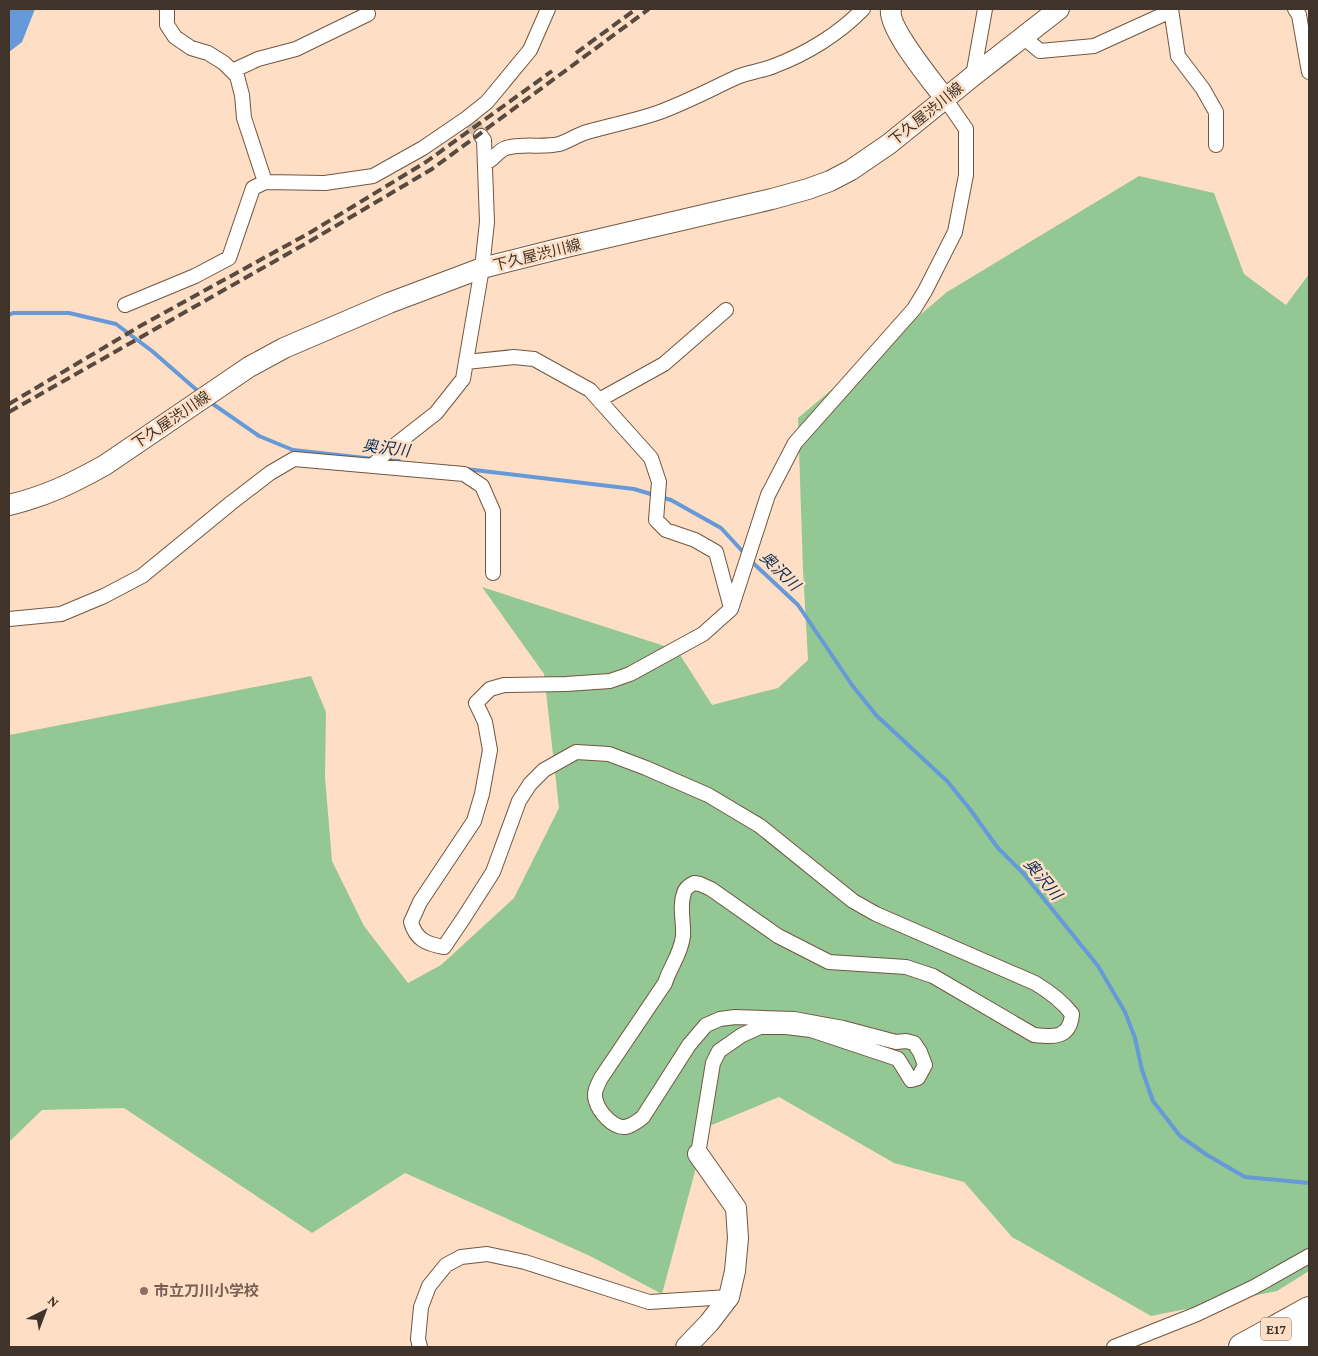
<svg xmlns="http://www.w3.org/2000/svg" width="1318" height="1356" viewBox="0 0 1318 1356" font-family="'Crimson Pro','Noto Sans JP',serif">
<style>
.green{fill:#93c895}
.water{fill:#6599d8}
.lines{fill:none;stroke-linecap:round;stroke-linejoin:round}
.stream{stroke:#6599d8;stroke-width:4}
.street-tunnel{stroke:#d8bda6;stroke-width:14;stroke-dasharray:14 7;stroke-linecap:butt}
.street-casing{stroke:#705640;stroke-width:16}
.secondary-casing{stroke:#705640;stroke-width:22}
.highway-casing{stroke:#705640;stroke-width:28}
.street{stroke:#fff;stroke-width:14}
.secondary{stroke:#fff;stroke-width:20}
.highway{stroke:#fff;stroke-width:26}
.rail{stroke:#584a3e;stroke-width:4;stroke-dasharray:10 5;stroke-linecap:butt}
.education-dot{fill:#8d6e63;stroke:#fedfc5;stroke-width:2}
.labels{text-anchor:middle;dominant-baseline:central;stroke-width:5;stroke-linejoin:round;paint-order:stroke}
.shield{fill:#fedfc5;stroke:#796758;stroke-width:1}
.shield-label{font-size:14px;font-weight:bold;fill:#40342a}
.street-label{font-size:15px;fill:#40342a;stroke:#fedfc5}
.education-label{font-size:15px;font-weight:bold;fill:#785e54;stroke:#fedfc5;text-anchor:start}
.water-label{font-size:16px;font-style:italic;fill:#0a2f58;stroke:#fedfc5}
</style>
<rect width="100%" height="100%" fill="#fedfc5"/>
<path class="green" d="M1139,176L1214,193L1244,274L1286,305L1309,274V1271L1277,1291L1151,1316L1012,1237L964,1182L894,1163L779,1097L707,1127L662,1294L590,1256L405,1173L312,1233L124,1108L42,1110L9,1142V735L311,676L326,712L325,777L332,861L364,926L408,983L441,965L514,898L559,808L544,674L482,587L677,650L712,705L778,688L808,660L803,570L798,418L947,292Z"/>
<path class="water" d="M9,9H35L22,42L9,52Z"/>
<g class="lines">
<path class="stream" d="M9,315L13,313H69L116,324L152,351L199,392
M210,402L259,436L293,450L374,459
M384,460L399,461
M466,469L634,489L654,495
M661,497L671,500L721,528L745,554
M751,561L798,605L852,685L876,715L947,781L969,808L998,848L1023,873L1098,966L1125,1012L1135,1038L1142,1070L1153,1101L1180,1136L1207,1155L1245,1177L1309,1183"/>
<path class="street-tunnel" d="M471,122L481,136"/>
<g class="street-casing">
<path id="street" d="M1171,9L1178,56L1203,89L1216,112V145
M1295,9L1299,15L1309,72
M1023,37L1040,51L1094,46L1171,11
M232,71L258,59L296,49L368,14
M973,76L985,9
M485,163C493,161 497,151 506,148C523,143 542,148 559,144C569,141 577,135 587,132C611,125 634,121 657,113C685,103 711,89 737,77C749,72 762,71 774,66C806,54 839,34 863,9
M265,182L325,183L373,176L423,148L467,118L487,102L530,50L548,9
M125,305L195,276L229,258L253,188L265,182L244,118L242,95L237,76L224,63L208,53L191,48L175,37L167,25V9
M466,362L514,357L534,359L590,390L651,458L659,482L656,520L666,530L695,540L716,552L731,608
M599,400L664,364L726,310
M373,465L390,449L436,413L463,379L482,268L487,222L484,140L481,136
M9,619L61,614L104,596L142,576L231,503L270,473L294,459L464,474L482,486L493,511V573
M698,1154L713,1063L719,1051L742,1035L760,1027H786L811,1030L898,1059L911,1080L918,1078L925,1065L920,1052L914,1043L906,1041L896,1042L843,1028L794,1019L735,1017L720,1019L706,1025L689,1045L643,1117C638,1121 632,1126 625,1127C613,1128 599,1112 596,1101C593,1093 597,1086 601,1078L665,983C670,967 681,954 683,936C684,922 679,907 684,893C685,888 690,885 694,883L700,884L711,889L778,936L829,962L906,967L933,976L1034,1035C1053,1037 1070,1039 1072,1014C1062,1001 1050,992 1035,983L876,914L853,901L760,826L708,795L646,768L609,754L576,752L544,770L530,784L519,801L493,872L463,919L444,947C427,944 416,940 411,922L420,902L474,821L482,794L490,750L485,722L476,703L490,689L504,685L566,684L610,681L630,674L703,634L731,609L768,495L795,443L914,309L925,291L955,232L966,175V129L946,100
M420,1347L418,1339L421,1307L429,1286L446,1265L461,1257L487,1254L525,1262L649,1302L729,1297
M1114,1347L1197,1314L1254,1287L1309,1256"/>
</g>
<g class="secondary-casing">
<path id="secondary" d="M891,9C887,28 933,82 946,100
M9,505C46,496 71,484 105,465L249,367L284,348L389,303L482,268L562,248L772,199L808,189L830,181L851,170L889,144L973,76L1059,9
M686,1347L709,1323L729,1297L735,1271L738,1238L736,1208L698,1154"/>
</g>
<g class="highway-casing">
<path id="highway" d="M1242,1347L1309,1310
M1283,1347L1309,1333"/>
</g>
<use href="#street" class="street"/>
<use href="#secondary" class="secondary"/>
<use href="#highway" class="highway"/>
<path class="rail" d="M576,53L636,9
M9,404L142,325L311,232L426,162L552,71
M9,412L312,240L432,169L649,9"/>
</g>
<circle class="education-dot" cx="144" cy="1291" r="5"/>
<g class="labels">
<rect class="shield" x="1261" y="1317.5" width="30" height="23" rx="4"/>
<g class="shield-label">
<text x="1276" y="1329">E17</text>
</g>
<g class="street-label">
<text transform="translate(926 114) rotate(-39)">下久屋渋川線</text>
<text transform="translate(537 255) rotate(-14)">下久屋渋川線</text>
<text transform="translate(171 420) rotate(-34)">下久屋渋川線</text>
</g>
<g class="education-label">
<text x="154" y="1291">市立刀川小学校</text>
</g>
<g class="water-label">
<text transform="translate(386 448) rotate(7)">奥沢川</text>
<text transform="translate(780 571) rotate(44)">奥沢川</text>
<text transform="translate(1043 879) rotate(50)">奥沢川</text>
</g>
</g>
<rect width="1318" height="1356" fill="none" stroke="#40342a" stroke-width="20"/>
<g transform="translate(45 1311) rotate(42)" stroke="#fedfc5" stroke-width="4" paint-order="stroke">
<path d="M0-4L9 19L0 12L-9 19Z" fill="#40342a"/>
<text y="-8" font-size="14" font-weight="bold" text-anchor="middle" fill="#40342a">N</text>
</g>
</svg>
